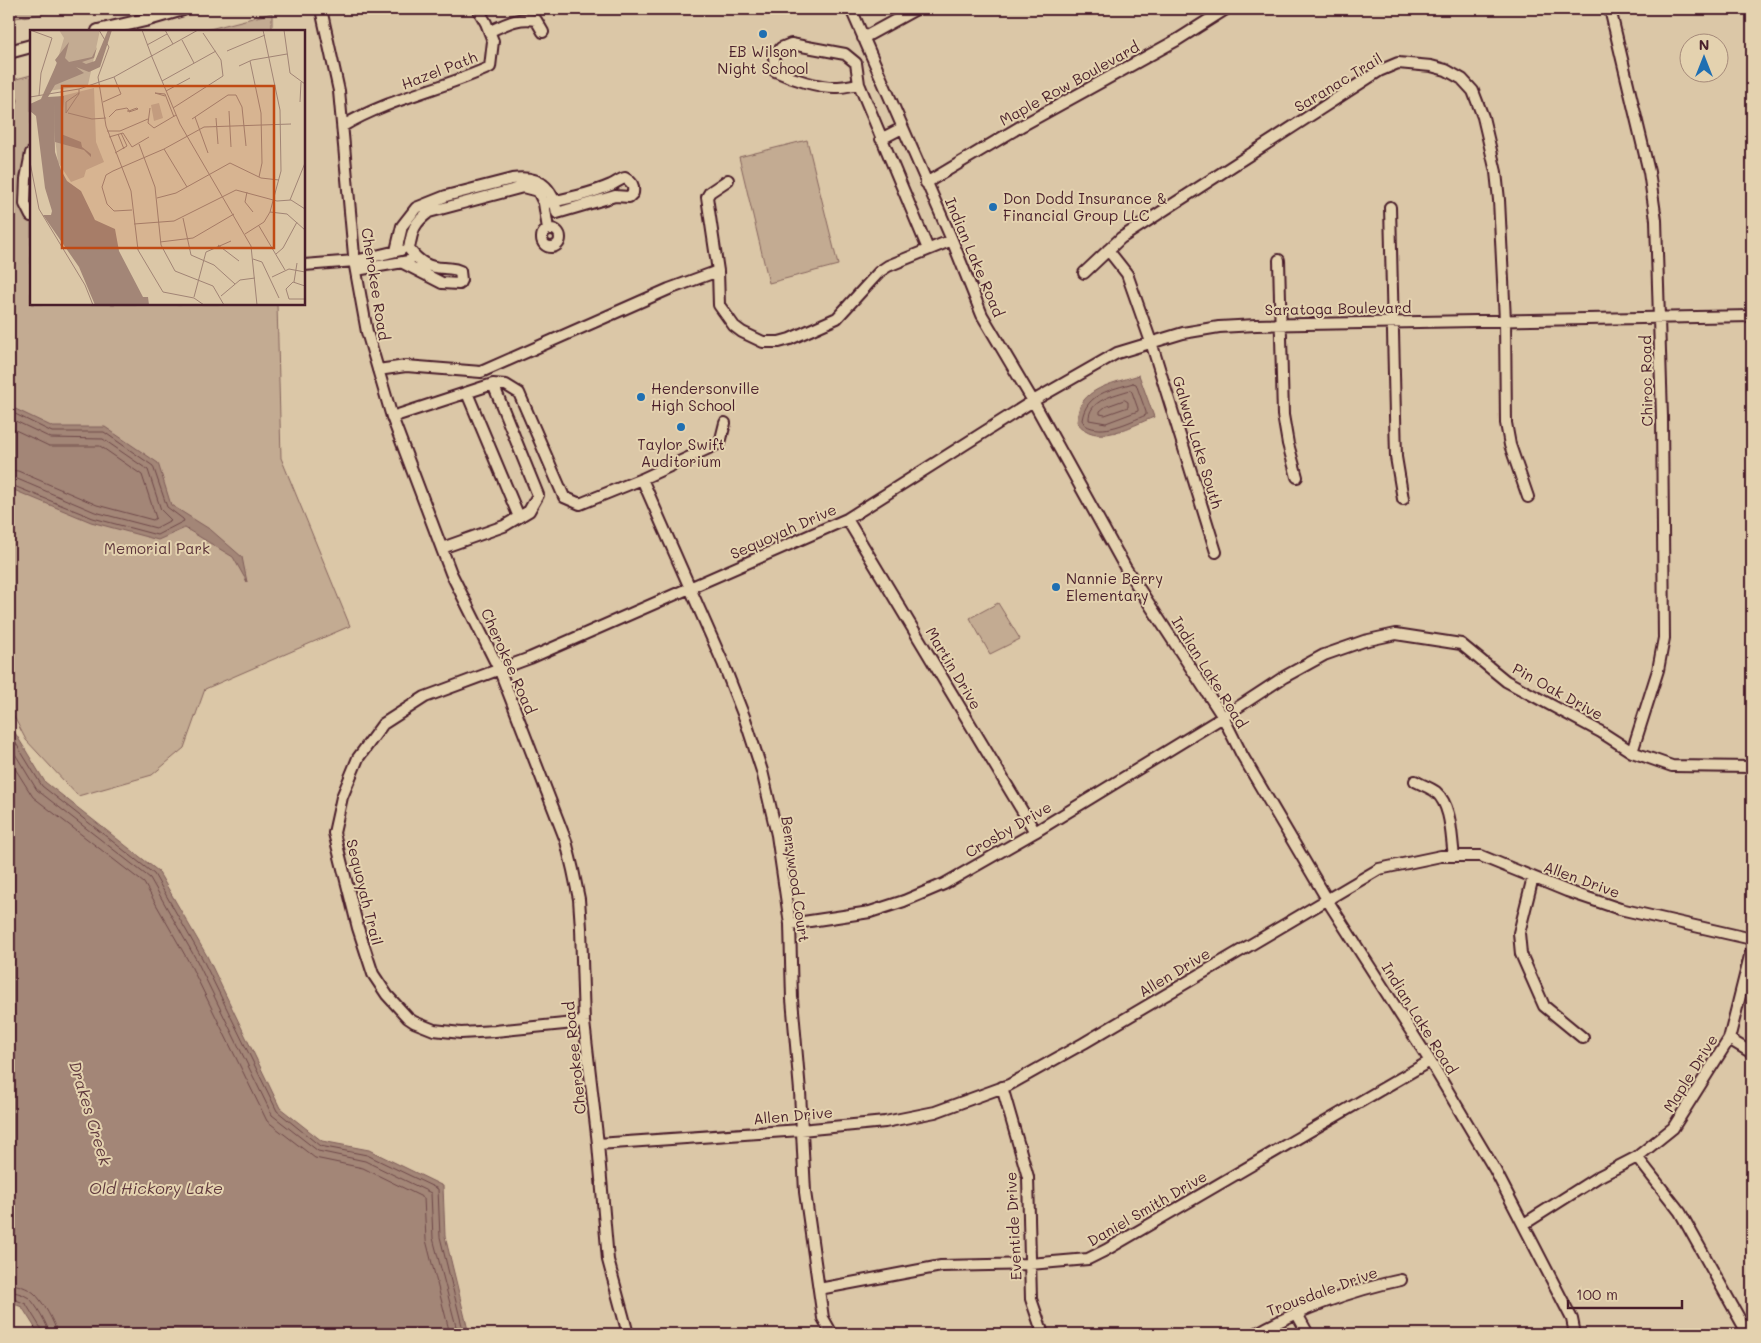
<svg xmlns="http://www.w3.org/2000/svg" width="1761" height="1343" viewBox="0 0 1761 1343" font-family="Mali,sans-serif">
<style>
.green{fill:#c3ab92;stroke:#86655e}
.water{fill:#a38677;stroke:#7f5d59}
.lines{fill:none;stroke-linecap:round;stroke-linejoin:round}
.shore{stroke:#6e4849;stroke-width:1}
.minor-casing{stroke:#4a1f2b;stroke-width:14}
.major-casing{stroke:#4a1f2b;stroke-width:16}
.minor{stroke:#e4d2af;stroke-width:10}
.major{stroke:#e4d2af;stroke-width:12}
.poi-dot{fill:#1f6fb2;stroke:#e4d2af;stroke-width:2}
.labels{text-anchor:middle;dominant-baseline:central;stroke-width:4;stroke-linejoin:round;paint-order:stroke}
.poi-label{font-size:15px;fill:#4a1f2b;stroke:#e4d2af;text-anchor:start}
.street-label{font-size:15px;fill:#4a1f2b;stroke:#e4d2af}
.park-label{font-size:15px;fill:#5c343a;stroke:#e4d2af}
.water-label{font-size:16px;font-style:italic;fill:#60393e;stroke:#e4d2af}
.inset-road{fill:none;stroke:#a18475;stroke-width:1}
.view{fill:#c04a14;fill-opacity:0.15;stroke:#c04a14;stroke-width:2.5}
.inset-edge{fill:none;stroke:#4a1f2b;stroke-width:2.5}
</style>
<rect width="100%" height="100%" fill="#dbc7a7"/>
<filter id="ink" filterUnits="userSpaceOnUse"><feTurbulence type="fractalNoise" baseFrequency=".02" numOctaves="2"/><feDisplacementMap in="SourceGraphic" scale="10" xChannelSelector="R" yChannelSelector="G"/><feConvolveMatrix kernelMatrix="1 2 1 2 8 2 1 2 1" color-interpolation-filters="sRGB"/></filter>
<g filter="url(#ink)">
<path class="green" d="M9,9H74L9,19Z
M272,13V31H202Z
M31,75V304H277L281,458L350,626L205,689L184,748L152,775L78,796L26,740L9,707V81Z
M807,140L838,265L769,283L739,157Z
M998,603L1020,639L990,654L970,618Z"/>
<path class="water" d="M15,76L13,90L18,100L9,130V77Z
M1139,375L1154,417C1131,426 1095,448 1077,422C1078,416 1078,408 1082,403C1092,386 1121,381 1139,375Z
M9,406L53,427H105L158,463L171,505L211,530L242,557L247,582L233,557L185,528L158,540L91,522L9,488Z
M9,723L45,782L158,871L207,956L280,1108L322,1141L369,1150L443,1186L445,1236L469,1334H39L22,1307L9,1302Z"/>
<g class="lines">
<path class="shore" d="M1133,383L1136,384L1146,412V415C1129,422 1103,436 1085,425L1082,420C1086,393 1111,390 1133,383Z
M1130,390L1132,392L1138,409V411L1106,423L1089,420C1088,400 1115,395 1130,390Z
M1125,400L1128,402V407L1105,415L1100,414V411L1105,407Z
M9,411L52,432H104L153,466L167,507L183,519L184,521L157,535L93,518L9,484
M9,418L51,438L103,439L148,470L161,510L171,520L156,528L95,512L15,478L9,477
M9,427L49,446H100L142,475L156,518L153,520L97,505L18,471L9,470
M9,732L42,786L154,874L202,958L277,1111L320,1146L367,1155L438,1189L440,1237L464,1334
M9,744L37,790L150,878L197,961L272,1115L318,1151L365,1161L431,1193L433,1238L458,1334
M9,759L33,797L144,883L190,964L267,1121L315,1158L363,1168L424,1198L426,1240L450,1334
M9,1284C17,1284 28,1288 34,1293C42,1300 56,1324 57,1334
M9,1291C15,1292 23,1294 29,1298C35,1303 49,1326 49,1334
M9,1297L26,1304L42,1330L43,1334"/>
<g class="minor-casing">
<path id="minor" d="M321,9L339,91L355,266L367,332L392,417L451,573L500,671L566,841L573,870L579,899L581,928L584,1022L598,1144L608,1260L628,1334
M851,9L952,240L982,315L1033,401L1125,567L1223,717L1242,755L1331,906L1430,1061L1495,1170L1572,1319L1575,1334
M1610,9L1649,172L1656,220L1662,417L1664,638L1658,670L1632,752
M490,31C507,24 516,17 536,20L543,32
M863,38L916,9
M859,84C852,85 845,87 838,87C820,88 792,79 775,71L774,56L781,48L791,44L845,54L856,63L859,84L928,249
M343,126C388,99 442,89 490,67L493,41L486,23L478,9
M881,139L902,128
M31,153L26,179L25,204L31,216
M728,180L710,192L707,197L718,271L719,305L734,326L742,332L763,342H779L790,339L837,318L879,272L888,266L952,240
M926,183L1023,125L1177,40L1226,9
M1390,207L1396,457L1403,499
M542 238a9 9 0 1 1 18 0a9 9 0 1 1-18 0Z
M409,249C412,230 414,223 429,212L523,187L538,191L544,203L548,229
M1108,250L1127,274L1151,342L1216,552
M396,251L402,226L416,208L446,196L512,179C539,175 553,187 557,213L615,196L629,197L633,193C634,185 632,182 625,178C620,179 616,183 611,185C593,193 564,200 544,203
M1279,260L1283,415L1288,444L1297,477
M403,263L442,283L459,284L461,280L460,271C454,268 451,269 444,268C428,268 418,261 409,249
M304,265L355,261L401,250
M356,270L409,261
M1084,273L1121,238L1379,71L1398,63L1431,66L1446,70L1462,79L1473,91L1483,117L1496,172L1499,200L1505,320L1506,423L1510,445L1528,497
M378,370L406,366L481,372L669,289L718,271
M467,393L519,517
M392,417L493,384L506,385L519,393L564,497L580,504L642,479L720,443L725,423
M642,479L723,663L745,719L762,771L777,835L790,924L792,999L800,1091L805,1192L823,1318L832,1334
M847,519L1035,832
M442,548L504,526L529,511L538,495L493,384
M1415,781C1422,785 1431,788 1436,792C1452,806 1451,837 1454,856
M1533,877L1519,933L1521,954L1544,1006L1583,1038
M790,924L870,912L904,901L944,884L1035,832L1223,717L1284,677L1324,655L1364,641L1396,634L1461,644L1506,681L1601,732L1632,752L1672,766L1752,767
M584,1022L495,1031L461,1033L434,1030L414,1022L408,1018L387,995L373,974L358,928L334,833L342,797L358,758L383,724L425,697L530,658L847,519L1033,401L1117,353L1183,333L1219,327L1256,325L1752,316
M1729,1039L1752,1053
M1002,1087L1028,1177L1031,1299L1043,1334
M598,1144L801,1130L885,1122L935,1112L1009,1085L1084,1043L1379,869L1441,856H1481L1567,891L1620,909L1752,939
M1637,1157L1680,1212L1748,1334
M1524,1224L1598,1177L1637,1157L1673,1128L1729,1039L1752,948
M819,1289L941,1266L1030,1264L1088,1259L1106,1250L1430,1061
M1297,1314L1308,1334
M1255,1334C1298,1310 1352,1290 1401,1280"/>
</g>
<g class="major-casing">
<path id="major" d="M98,31L145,20L183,9
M9,52L31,46"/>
</g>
<use href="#minor" class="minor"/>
<use href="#major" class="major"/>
</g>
</g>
<g class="poi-dot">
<circle cx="763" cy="34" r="5"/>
<circle cx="993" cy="207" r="5"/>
<circle cx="641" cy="397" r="5"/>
<circle cx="681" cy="427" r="5"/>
<circle cx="1056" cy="587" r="5"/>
</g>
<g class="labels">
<g class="poi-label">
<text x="763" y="51" text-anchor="middle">EB Wilson<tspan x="763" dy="17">Night School</tspan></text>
<text x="1003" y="198">Don Dodd Insurance &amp;<tspan x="1003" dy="17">Financial Group LLC</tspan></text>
<text x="651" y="388">Hendersonville<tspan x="651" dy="17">High School</tspan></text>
<text x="681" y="444" text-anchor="middle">Taylor Swift<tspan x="681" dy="17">Auditorium</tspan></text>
<text x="1066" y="578">Nannie Berry<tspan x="1066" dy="17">Elementary</tspan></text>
</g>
<g class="street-label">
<text transform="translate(439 70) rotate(-21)">Hazel Path</text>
<text transform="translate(1338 82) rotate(-31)">Saranac Trail</text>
<text transform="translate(1069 83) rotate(-29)">Maple Row Boulevard</text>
<text transform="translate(975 257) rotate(67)">Indian Lake Road</text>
<text transform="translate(376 284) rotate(81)">Cherokee Road</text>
<text transform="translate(1338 308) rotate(-1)">Saratoga Boulevard</text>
<text transform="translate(1646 381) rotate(-91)">Chiroc Road</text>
<text transform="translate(1198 442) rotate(73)">Galway Lake South</text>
<text transform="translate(783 531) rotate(-24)">Sequoyah Drive</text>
<text transform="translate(509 661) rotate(66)">Cherokee Road</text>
<text transform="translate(954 668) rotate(59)">Martin Drive</text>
<text transform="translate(1210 672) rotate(58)">Indian Lake Road</text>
<text transform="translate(1558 691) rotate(29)">Pin Oak Drive</text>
<text transform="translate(1008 829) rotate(-30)">Crosby Drive</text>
<text transform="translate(796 879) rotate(82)">Berrywood Court</text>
<text transform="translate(1582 879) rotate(20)">Allen Drive</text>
<text transform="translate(365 892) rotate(76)">Sequoyah Trail</text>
<text transform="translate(1174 972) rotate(-31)">Allen Drive</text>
<text transform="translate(1420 1018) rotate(58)">Indian Lake Road</text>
<text transform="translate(574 1058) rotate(-96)">Cherokee Road</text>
<text transform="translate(1690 1073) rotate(-58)">Maple Drive</text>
<text transform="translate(793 1115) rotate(-5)">Allen Drive</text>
<text transform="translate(1147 1208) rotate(-30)">Daniel Smith Drive</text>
<text transform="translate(1013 1226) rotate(-93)">Eventide Drive</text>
<text transform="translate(1322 1291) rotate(-20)">Trousdale Drive</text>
</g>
<g class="park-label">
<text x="157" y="548">Memorial Park</text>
</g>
<g class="water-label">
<text transform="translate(91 1113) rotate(73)">Drakes Creek</text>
<text x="156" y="1187">Old Hickory Lake</text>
</g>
</g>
<g transform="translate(30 30)">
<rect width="275" height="275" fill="#dbc7a7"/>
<path d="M29,0H70L58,55L18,61L34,8ZM64,58L66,112L74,132L56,140L54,147L41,152L28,132L20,69ZM129,73L133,88L124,91L121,75Z" fill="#c3ab92"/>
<path d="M78,0H82L70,37L59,42L46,37L54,43L25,55L18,67L34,66L31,104L51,112L52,117L61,124V127L54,120L25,112L24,70L25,122L31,140L37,151L51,161L65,190L85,199L89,221L113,267H118L119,275H65L49,237L13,185H21L22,181L15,158L6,86L0,81V74L11,69L27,33L25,30L39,12L35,28L39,32L62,27L67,17L64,28L52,32L56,34L65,31Z" fill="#a38677"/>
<path class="inset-road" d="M0,0L22,8L11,43L9,66M69,0L79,17L68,47L76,96L101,161L108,220L133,262L164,268L174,275M112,0L122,27M135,0L143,14M254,0L260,43L275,54M152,10L164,33M117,15L137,4M197,21L235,5M122,27L150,94L221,216L227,275M220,31L231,83L232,133L229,147M209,36L222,30L257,24M132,51L186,21M136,61L160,48M49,63L36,72V83L46,68L49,64V59M135,66L125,63L135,64L144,87M0,67L49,59L84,47L168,0M73,72L91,64L84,47M270,72L271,52M120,78L118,93L124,98L146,85M143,78L193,46L191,30L173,3M199,81L201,117M38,83L62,89L76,88M79,87L86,80L97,78L98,79L99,81V82L108,79L107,78L104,79L99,81H97M165,87L178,123M186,88L188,114M162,89L198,65H206L212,77L216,116M77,101H90L118,89M88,104L94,119M79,107L93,103L102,117L119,107M109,114L125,157L131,215L145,241L183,256L194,275M134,119L157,157M85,123L97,116L91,103M0,132L9,179L55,255L63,275M217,162L215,172L223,182M127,168L146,163L200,133L231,148L249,150M260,170L275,133M102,180L84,181L77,174L72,157L76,145L83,141L134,119L174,97L261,94M240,182L257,184L275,200M153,188L161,225L184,235L205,254M104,194L144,191L206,160L247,171L261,170L275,179M229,196L255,240M215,204L234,192L240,182L251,141L250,80L233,0M130,212L163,208L204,184M188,215L209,231M246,224L253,218L267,192M223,229L232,232L249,268M242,247L259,239L275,242M264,252L267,233M275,256L263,252L256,259L259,269H275M191,266L210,250L225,248M164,267L176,222L201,211"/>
<path class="view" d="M32,56H244V218H32Z"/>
<rect width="275" height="275" class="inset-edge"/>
</g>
<rect width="1761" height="1343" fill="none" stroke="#e4d2af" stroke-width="30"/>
<rect x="15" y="15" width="1731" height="1313" fill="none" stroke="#4a1f2b" stroke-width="2" filter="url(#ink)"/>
<g transform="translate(1704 58)"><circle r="24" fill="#e4d2af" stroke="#a68a7a"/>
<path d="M0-4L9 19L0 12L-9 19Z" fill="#1f6fb2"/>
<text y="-8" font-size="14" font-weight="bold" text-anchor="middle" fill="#4a1f2b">N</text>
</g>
<path d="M1568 1300v8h114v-8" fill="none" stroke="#4a1f2b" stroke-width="2.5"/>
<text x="1576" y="1300" font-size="15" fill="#4a1f2b" stroke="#e4d2af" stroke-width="4" paint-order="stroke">100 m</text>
</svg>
